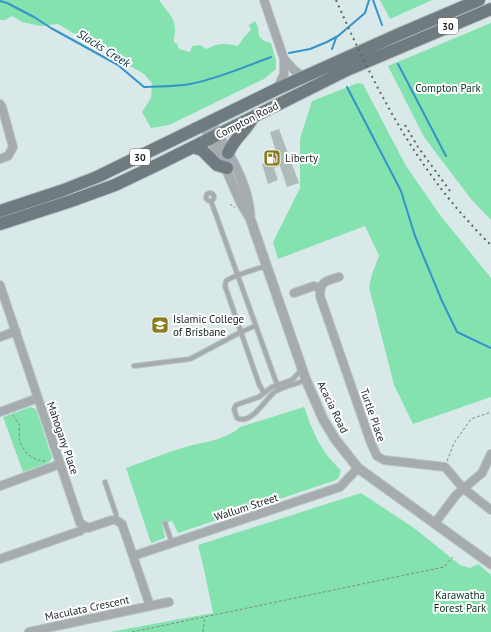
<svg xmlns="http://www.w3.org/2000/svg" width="491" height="632" viewBox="0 0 491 632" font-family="'PT Sans',sans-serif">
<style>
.green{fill:#84e2af}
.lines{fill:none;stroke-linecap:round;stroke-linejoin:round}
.stream{stroke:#3493cb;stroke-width:2}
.building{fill:#adbcb8}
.service-casing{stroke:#b8c6c7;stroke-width:6}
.minor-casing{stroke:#b8c6c7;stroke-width:10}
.tertiary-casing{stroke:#b8c6c7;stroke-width:11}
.primary-casing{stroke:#b8c6c7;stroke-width:14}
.path{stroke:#7f8a8b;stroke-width:1;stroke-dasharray:3 2;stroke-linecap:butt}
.service{stroke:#a5abae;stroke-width:4}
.minor{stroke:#a5abae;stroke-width:8}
.tertiary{stroke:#a5abae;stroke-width:9}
.primary{stroke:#6f7b7f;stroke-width:12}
.rail{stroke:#5c6666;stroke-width:2;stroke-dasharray:2 4;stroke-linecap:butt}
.labels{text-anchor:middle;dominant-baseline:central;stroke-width:4;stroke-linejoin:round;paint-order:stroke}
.shield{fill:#fff;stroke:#646868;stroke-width:1}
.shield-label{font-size:10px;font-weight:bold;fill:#212828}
.park-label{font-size:11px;fill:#05321e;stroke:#fff}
.street-label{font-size:11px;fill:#212828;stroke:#fff}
.poi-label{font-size:11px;fill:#212828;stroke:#fff;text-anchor:start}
.water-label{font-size:12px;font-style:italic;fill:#073047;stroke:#fff}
</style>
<rect width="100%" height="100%" fill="#d9e9ea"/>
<path class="green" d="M0,0H159C165,9 175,17 175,29C176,33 173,37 174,42L177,44L179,49L190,52L192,46L200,45L206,49C219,43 224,43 238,46L244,37L251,30L249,25L255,21L258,27L259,36L264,41L271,43L276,61V69L264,79L169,125L151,128L142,112L151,98L152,83L144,74L127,64L114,52L100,49L86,43L75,34L58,24L41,26L22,22L12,16L5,20H0Z
M380,0H432L390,19Z
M491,23V220L471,199L424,137L388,66Z
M358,83L363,84L406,166L440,215L491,278V397L413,424L394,385L369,287L372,274L379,256L365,226L278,259L273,242L300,188V139L312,101Z
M30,407L36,409L52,458L48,463L23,472L3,417Z
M304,407C313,432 320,451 341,470L339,477L336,480L181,532L178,533L172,521L162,524L165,538L151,543L126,468C145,461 163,454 182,448C201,442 225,441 240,427Z
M361,493L414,528L460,565L470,568L478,564L491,575V632H110L213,613L205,574L198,545Z"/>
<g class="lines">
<path class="stream" d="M373,0L382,25
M0,1L7,3L34,17L51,28L118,65L144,87C159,86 175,87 190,84C217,79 244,67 271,57
M332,49L336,38
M289,53L310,49L327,42L338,36L365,13L369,0
M398,64L446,156
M347,87L401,191L415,236L442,301L457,332L491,348"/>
</g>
<path class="building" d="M279,129L299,183L287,187L280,166L274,168L278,180L268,184L262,164L271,161L272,164L279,162L270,132Z"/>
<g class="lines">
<g class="service-casing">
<path id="service" d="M206 197a4 4 0 1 1 8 0a4 4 0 1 1-8 0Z
M211,201L279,390
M134,366L190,359L241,332L255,326
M302,369L292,380L272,387L259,397L236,405L234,409L237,418C252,426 266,397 276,391C285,386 296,384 306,380
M264,393L259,384L225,286L226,281C233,275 257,269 266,266
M105,482L116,514V520
M165,523L172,543"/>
</g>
<g class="minor-casing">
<path id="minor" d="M264,0L284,59V74L277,89
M284,59L295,71L305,77
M0,104L2,107L13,147L8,156L0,159
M339,277C326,281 320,281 320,296L371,443L377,456L384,460L445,467L463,488L491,510
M0,285L80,523L88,528L112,520H116L122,524L150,606L29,632
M294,293L314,286L320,288
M0,337L16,331
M0,412L38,398
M0,486L60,464
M435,523L456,495L482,473L491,454
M133,556L340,487L358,468
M0,559L80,531L85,527
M150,606L169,602"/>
</g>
<g class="tertiary-casing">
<path id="tertiary" d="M211,121C227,152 247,179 250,215
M203,125L223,162L241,203L250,218L306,380L323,419L335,439L358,468L491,564"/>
</g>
<g class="primary-casing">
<path id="primary" d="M193,147L202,150L217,165L227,168
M228,153C235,137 245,132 252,119
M0,211L61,191L97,177L277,89L397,35L479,0
M0,224L71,201L115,185L159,164L347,70L491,9"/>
</g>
<path class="path" d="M230,204L235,208
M13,415L20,426C16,443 26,460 45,461
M447,461L454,443L471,419L491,412
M132,632L444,567L453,557
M203,632L205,617"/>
<use href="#service" class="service"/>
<use href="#minor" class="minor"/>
<use href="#tertiary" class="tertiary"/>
<use href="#primary" class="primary"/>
<path class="rail" d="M336,0C369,75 406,149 460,212C470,223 480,235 491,245
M405,125L418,147L450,191"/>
</g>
<defs>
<g id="fuel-square" transform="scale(0.9)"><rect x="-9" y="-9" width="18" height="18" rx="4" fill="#8b7b20" stroke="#fff"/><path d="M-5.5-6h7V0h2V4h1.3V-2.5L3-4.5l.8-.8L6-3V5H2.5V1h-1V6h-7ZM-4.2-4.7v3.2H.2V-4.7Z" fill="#fff"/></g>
<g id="school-square" transform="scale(0.9)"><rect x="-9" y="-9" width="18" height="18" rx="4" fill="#8b7b20" stroke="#fff"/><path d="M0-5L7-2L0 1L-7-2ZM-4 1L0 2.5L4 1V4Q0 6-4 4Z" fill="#fff"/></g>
</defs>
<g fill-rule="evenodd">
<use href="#fuel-square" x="272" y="158"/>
<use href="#school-square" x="160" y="325"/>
</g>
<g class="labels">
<g class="shield">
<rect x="438" y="18" width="20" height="16" rx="3"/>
<rect x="130" y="149" width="20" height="16" rx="3"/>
</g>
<g class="shield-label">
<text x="448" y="26">30</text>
<text x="140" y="157">30</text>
</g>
<g class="park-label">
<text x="448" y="88">Compton Park</text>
<text x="460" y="595">Karawatha<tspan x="460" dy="13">Forest Park</tspan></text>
</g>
<g class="street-label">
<text transform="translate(247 120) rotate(-27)">Compton Road</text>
<text transform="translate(333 407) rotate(64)">Acacia Road</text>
<text transform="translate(373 415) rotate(71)">Turtle Place</text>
<text transform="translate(63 438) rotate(71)">Mahogany Place</text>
<text transform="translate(246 507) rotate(-18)">Wallum Street</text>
<text transform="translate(87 608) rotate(-12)">Maculata Crescent</text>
</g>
<g class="poi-label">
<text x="285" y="158">Liberty</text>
<text x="173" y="319">Islamic College<tspan x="173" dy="13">of Brisbane</tspan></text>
</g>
<g class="water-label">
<text transform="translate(104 48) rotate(32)">Slacks Creek</text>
</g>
</g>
</svg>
